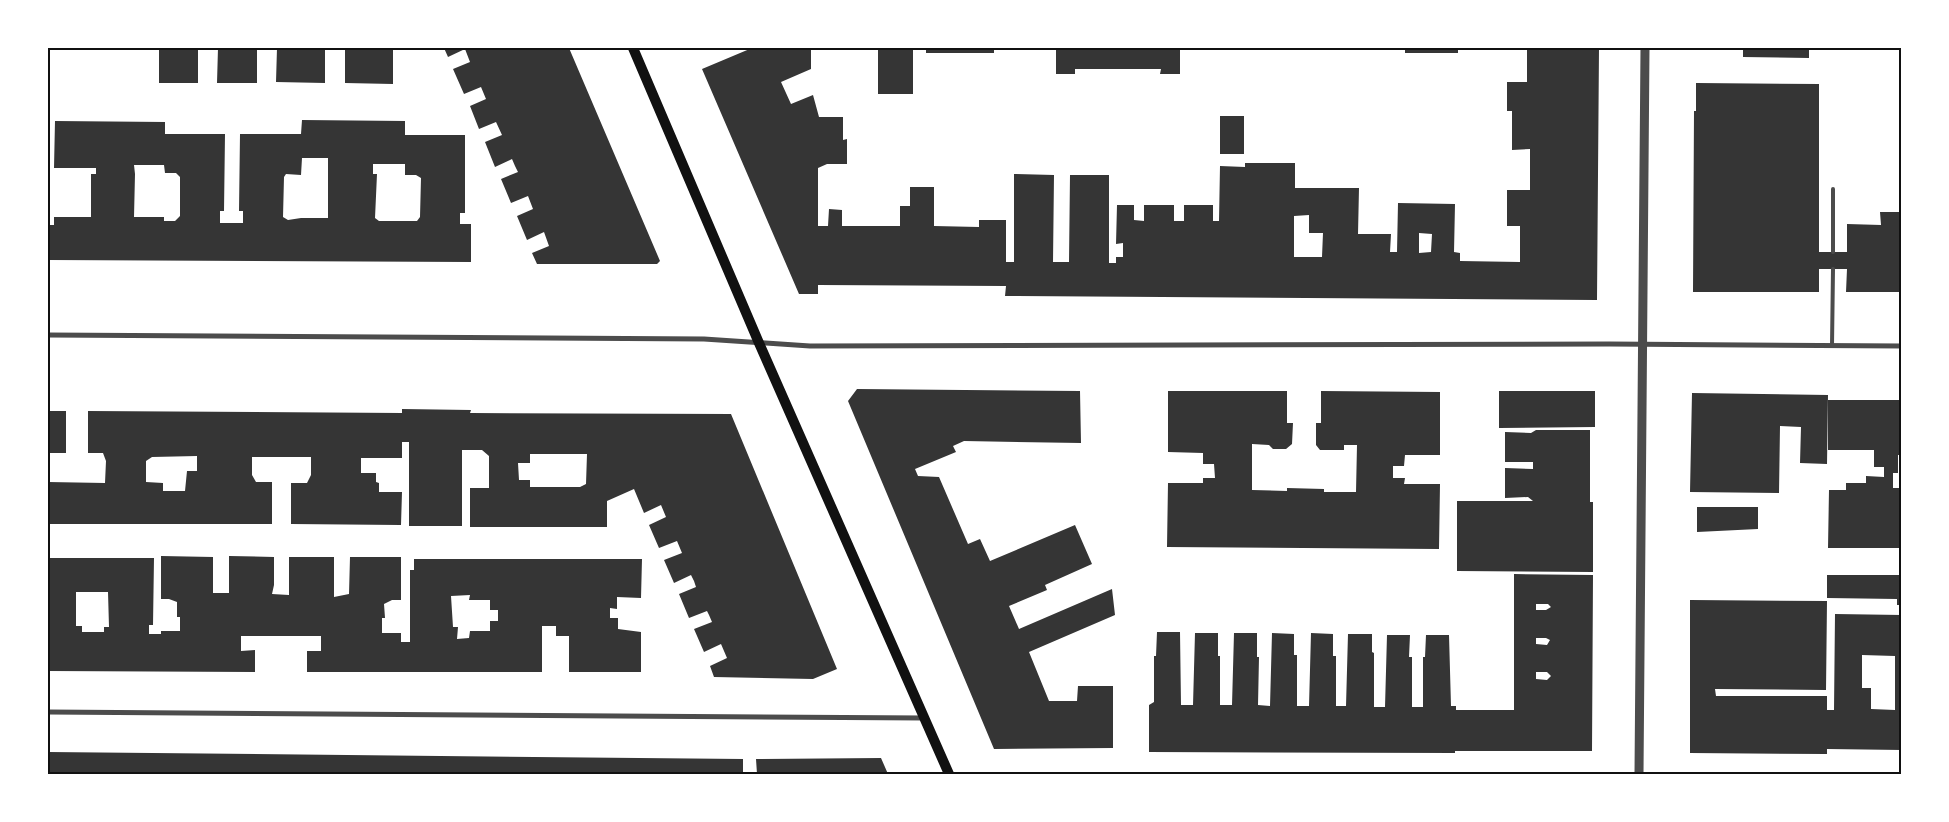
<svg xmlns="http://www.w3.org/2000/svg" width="1949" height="822" viewBox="0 0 1949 822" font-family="'Noto Sans',sans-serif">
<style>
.building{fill:#353535;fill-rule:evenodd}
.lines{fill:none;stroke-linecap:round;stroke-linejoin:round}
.service{stroke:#4c4c4c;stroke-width:4}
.minor{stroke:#4c4c4c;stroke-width:5}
.tertiary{stroke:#4c4c4c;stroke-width:9}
.secondary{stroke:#111;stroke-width:10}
.neatline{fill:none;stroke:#111;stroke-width:2}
</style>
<rect width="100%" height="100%" fill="#fff"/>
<path class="building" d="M159,48H198V83H159Z
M218,48H257V83H217Z
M277,48H325V83L276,82Z
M345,48H393V84L345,83Z
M444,48H569L660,261L657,264H537L532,253L549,246L544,232L527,240L517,216L533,209L528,196L511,203L501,179L518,172L515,166L512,159L495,167L485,142L502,135L496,122L479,129L470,106L486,99L481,87L464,94L453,69L470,62L465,49L448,57Z
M752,48H811V69L781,82L791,104L813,95L819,117H843V140L847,139V164H827L818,168V226H828L829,209L842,210V226H900V206H910V187H934V226L979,227V220H1006V262H1014V174L1054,175L1053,262H1069L1070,175H1109V263H1116V257H1123V243L1116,244L1117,205H1134V220L1144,221V205H1174V221H1184V205H1213V221H1219L1220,166L1245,167V163H1295V188H1359L1358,234H1391L1390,252H1397L1398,203L1455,204L1454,252L1460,253V261L1520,262V226H1507V190H1530V149L1512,150V111H1507V82H1527V48H1599L1597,300L1005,296L1006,286L818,285V294H799L702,69ZM1309,215V233H1323L1322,257H1294V216ZM1419,233L1432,234L1431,252L1419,253Z
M878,48H913V94H878Z
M926,48H994V53H926Z
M1056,48H1180V74H1160L1161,69H1075V74H1056Z
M1405,48H1458V53H1405Z
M1743,48H1809V58L1743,57Z
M1696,83L1819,84V252H1847V224L1881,225L1880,212H1902V292H1846L1847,269H1819V292H1693L1694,111H1696Z
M1220,116H1244V154H1220Z
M302,120L405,121V135H465V213H460V224H471V262L48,260V225H54V217H91V174H96V168H54L55,121L165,122V134H225L224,211H220V223H243V211H239L240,134H301ZM302,158H328V218H301L288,220L283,217L284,177L286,174L301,175ZM373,164H405V175H416L421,178L420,217L417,221H379L375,218L377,174H373ZM134,165H164L165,173H176L180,177V216L175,221H164V217H134L135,174Z
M857,389L1080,391L1081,443L964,441L953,446L956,452L915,469L918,476L939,477L968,544L980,539L990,561L1075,525L1092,564L1045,585L1047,590L1009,606L1019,629L1112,589L1115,615L1029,652L1049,701H1077L1078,686H1113V748L994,749L848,401Z
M1168,391H1287V423H1293L1292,444L1286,449H1273L1269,445L1252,444V490L1287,491V488L1324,489V492H1356L1357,445H1344V450H1320L1316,445V423H1321V391L1440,392V455H1405L1404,466H1393V478H1405L1404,484H1440L1439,549L1167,547L1168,483H1203V478H1215L1214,464H1203V453L1168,452Z
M1499,391H1595V427L1499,428Z
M1692,393L1828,395L1827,464L1800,463L1801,427L1780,426L1779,493L1690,492Z
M1828,400H1902V455H1898V473H1893V488H1902V548H1828L1829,490H1846V483H1866V476L1884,477V467H1874V450H1828Z
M402,409L471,410L470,413L731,414L837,669L813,679L714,677L710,666L727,658L721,644L704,652L694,629L712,622L709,615L707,611L689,618L679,594L696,587L694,581L691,575L674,583L664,560L682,553L677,541L659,548L649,525L666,517L661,505L644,513L634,489L607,501V527H470V488H489V456L482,450H462V526H409V442H402V458H361V473H376V482L379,483V492H402L401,525L291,524V483H307L311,475V457H252V475L256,482H272V524H48V482L105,483L106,461L103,453H88V411L402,413ZM530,454H587L586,484L580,487H530V480H519L518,463H530ZM197,456V471H187L185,491H163V483L146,482V461L152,457Z
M48,411H66V453H50L48,459Z
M1536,430H1590V502H1593V572L1457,571V501H1533L1528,497L1505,498V468L1533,469V462H1505V432L1531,433Z
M1697,507H1758V529L1697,532Z
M161,556L213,557V593H229V556L274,557V585L272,594L289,595V557H334V597L349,594L350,557H401V600H392L384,604L385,618H382V633H401V642H410V570H414V559H642L641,598L617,597V609L610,608V618H618V629L641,632V672H569V636H556V626H542V672H307V651H321V636H241V651L255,650V672L48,671V558H154L153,625H149V634H161V631H180V617H177V602L169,599H161ZM76,592H108L109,627H104V632H82V626H76ZM470,595L469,600H490V610H498V621H490V631H470L469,638L457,639L458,627H453L451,596Z
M1514,574L1593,575L1592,751H1455V753L1149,752V705L1154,702V656H1156L1157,632H1180L1181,705H1193L1195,633H1218V656H1220V705H1232L1234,633H1257V657H1259L1258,705L1270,706L1272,633L1294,634V655H1297V706H1309L1311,633L1333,634V656H1336V706H1346L1348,634H1372V652L1374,653V707H1385L1387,635H1410L1409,657H1412V707H1423V657H1425L1426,635H1449L1451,706H1456V710H1514ZM1536,604H1548L1551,607L1546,610H1536ZM1536,638H1546L1550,640L1547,645L1536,644ZM1536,672H1547L1551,676L1547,680L1536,679Z
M1827,575H1902V605H1897V599L1827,598Z
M1690,600L1827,601L1826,690L1715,689L1716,696H1827V710H1834L1835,614L1902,615V750L1827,749V754L1690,753V689H1711H1690ZM1862,655L1895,656V710L1871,709V688H1862Z
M48,752L743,759V774H48Z
M881,758L888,774H757L756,759Z"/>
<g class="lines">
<path class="service" d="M1833,252V189
M1832,346L1833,269"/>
<path class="minor" d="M48,335L704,339L810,346L1609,344L1902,346
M48,712L924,718"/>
<path class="tertiary" d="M1639,774L1645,48"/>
<path class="secondary" d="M633,48L759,343L949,774"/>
</g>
<rect width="1949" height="822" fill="none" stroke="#ffffff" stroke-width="98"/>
<rect x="49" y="49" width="1851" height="724" class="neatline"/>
</svg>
